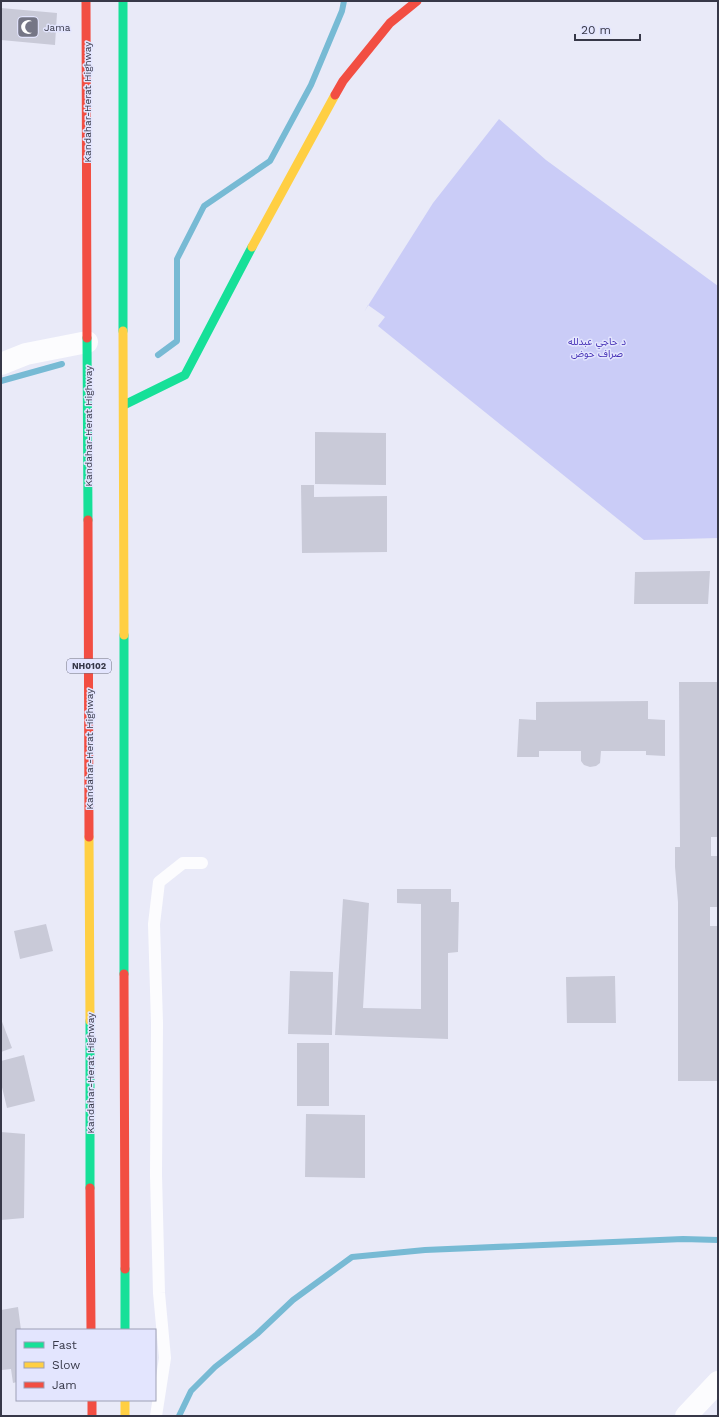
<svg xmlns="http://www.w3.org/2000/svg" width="719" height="1417" viewBox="0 0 719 1417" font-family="'Work Sans','Noto Sans Arabic',sans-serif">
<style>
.green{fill:#caccf7}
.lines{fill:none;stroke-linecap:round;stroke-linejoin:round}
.stream{stroke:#77bad4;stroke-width:6}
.building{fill:#c9cad8}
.lane{stroke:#fcfcfe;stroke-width:12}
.street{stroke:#fcfcfe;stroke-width:22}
.fast{stroke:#16e098;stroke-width:9}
.slow{stroke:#ffcf43;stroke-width:9}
.jam{stroke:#f24e42;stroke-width:9}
.labels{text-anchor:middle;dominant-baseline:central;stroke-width:3;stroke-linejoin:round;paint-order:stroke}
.shield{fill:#e3e5fe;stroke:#6b6c7f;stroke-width:1}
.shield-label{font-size:9px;font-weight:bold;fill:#373848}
.poi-label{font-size:10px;fill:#373848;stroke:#e3e5fe;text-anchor:start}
.street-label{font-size:10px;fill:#373848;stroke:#e3e5fe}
.park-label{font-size:10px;fill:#4732b6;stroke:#e3e5fe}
</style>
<rect width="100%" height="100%" fill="#e9eaf8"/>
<path class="green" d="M499,119L546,160L718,286V538L644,540L378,326L385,317L368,305L364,312L433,203Z"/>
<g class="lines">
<path class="stream" d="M158,355L177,341V259L204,206L270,161L311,85L342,11L344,1
M1,381L62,364
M179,1416L191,1391L215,1367L257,1334L293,1300L352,1257L425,1250L683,1239L718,1240"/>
</g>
<path class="building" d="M1,8L57,13L55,45L1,40Z
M315,432L386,433V485L315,484Z
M301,485H314V497L387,496V552L302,553Z
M710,571L708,604H634L635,572Z
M679,682H718V837H711V856H718V907H710V926H718V1081H678V902L675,867V847H680Z
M648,701V719L665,720V756L646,755V751H601L600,763L596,766L590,767L584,765L581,761V751H539V757H517L519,719L536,720V702Z
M397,889H451V902H459L458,952L448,953V1039L335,1035L343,899L369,903L363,1008L421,1009V904L397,903Z
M46,924L53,951L20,959L14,931Z
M290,971L333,972L332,1035L288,1034Z
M615,976L616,1023H567L566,977Z
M1,1019L12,1048L1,1052Z
M297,1043H329V1106H297Z
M24,1055L35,1101L7,1108L1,1083V1061Z
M306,1114L365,1115V1178L305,1177Z
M1,1132L25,1134L24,1218L1,1220Z
M18,1307L21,1330H17V1382L13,1383L11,1369L2,1370L1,1310Z"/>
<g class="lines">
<path class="lane" d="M156,1416L165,1358L159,1293L156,1175L157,1023L154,924L159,882L183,863H202"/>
<path class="street" d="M1,364L26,354L87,342
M686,1416L718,1382"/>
<path class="fast" d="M123,1V331
M87,338L88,520
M124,405L185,375L252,247
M124,635V974
M90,1021V1188
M125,1269V1330"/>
<path class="slow" d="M252,247L335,95
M123,331L124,635
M89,837L90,1021
M125,1400V1416"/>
<path class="jam" d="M86,1L87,338
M335,95L343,81L390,23L417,1
M88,520L89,837
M124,974L125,1269
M90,1188L91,1330
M92,1400V1416"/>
</g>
<defs>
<g id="mosque-square" transform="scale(1.15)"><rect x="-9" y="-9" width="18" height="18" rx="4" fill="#757686" stroke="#e3e5fe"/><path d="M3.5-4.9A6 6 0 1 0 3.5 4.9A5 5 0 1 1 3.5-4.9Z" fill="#fff"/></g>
</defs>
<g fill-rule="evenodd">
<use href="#mosque-square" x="28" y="27"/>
</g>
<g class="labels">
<rect class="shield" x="67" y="659" width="44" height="14" rx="3"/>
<g class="shield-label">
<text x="89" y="666">NH0102</text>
</g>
<g class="poi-label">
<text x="44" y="27">Jama</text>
</g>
<g class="street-label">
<text transform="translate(87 102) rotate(-90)">Kandahar-Herat Highway</text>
<text transform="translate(88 426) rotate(-90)">Kandahar-Herat Highway</text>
<text transform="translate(89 749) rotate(-90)">Kandahar-Herat Highway</text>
<text transform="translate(90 1073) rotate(-90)">Kandahar-Herat Highway</text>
</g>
<g class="park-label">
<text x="597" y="341">د حاجي عبدلله<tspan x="597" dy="12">صراف حوض</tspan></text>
</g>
</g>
<rect width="719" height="1417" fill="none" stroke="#373848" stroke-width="4"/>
<rect x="16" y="1329" width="140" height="72" fill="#e3e5fe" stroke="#9ea0b5"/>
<rect x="24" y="1342" width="20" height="6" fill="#16e098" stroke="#9ea0b5"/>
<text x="52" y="1349" font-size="12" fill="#373848">Fast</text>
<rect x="24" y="1362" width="20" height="6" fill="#ffcf43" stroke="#9ea0b5"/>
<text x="52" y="1369" font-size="12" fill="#373848">Slow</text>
<rect x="24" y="1382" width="20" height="6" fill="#f24e42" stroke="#9ea0b5"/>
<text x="52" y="1389" font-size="12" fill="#373848">Jam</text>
<path d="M575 34v6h65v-6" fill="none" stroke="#373848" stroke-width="2"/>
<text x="581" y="34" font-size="12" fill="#373848" stroke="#e3e5fe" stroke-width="3" paint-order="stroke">20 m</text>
</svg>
